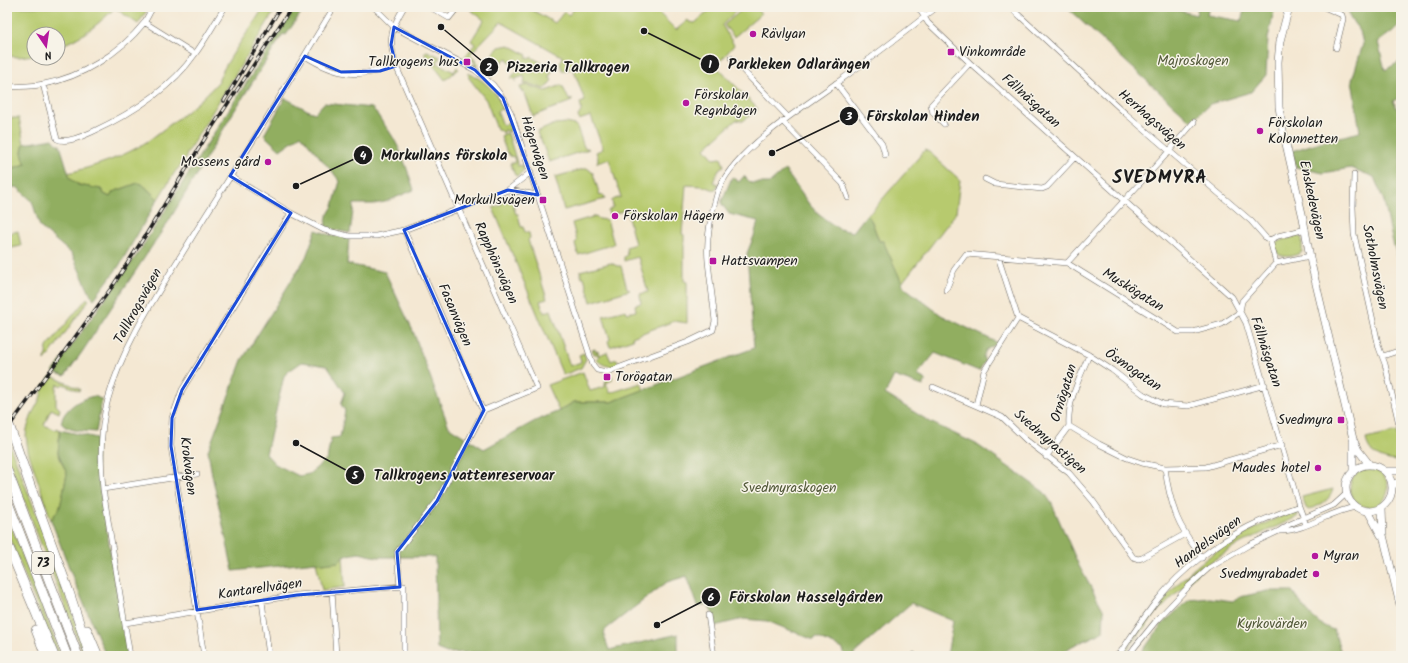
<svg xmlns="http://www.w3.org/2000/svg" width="1408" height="663" viewBox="0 0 1408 663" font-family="Kalam,sans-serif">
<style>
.green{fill:#b7ca6e;stroke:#6a7345}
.forest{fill:#91ae61;stroke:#56653e;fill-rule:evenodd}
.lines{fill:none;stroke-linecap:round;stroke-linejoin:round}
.minor-casing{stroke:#68635c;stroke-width:6}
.tertiary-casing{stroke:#68635c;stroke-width:8}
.trunk-casing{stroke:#68635c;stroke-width:10}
.minor{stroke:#fff;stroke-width:5}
.tertiary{stroke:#fff;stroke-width:7}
.trunk{stroke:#fff;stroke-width:9}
.rail-casing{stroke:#1c1c1c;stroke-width:3.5}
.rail{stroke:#f7f3e8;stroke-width:2;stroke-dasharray:6;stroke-linecap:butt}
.marked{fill:none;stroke:#1d4ed8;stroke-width:3;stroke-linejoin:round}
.poi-dot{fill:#b5179e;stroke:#f7f3e8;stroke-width:1.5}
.labels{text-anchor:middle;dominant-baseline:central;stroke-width:3;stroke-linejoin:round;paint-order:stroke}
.shield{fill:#f7f3e8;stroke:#5e5c59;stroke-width:1}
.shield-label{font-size:13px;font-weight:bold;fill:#1c1c1c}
.poi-label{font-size:14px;fill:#1c1c1c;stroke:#f7f3e8;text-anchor:start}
.park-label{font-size:14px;fill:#525939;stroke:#f7f3e8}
.street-label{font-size:14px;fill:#1c1c1c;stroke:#f7f3e8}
.district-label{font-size:18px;font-weight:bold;letter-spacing:1px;fill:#1c1c1c;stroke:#f7f3e8}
.leader{fill:none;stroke:#1c1c1c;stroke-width:1.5}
.callout-dot{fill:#1c1c1c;stroke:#f7f3e8;stroke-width:1.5}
.mark-label{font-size:12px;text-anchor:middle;font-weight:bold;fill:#fff}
.callout-label{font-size:15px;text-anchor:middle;font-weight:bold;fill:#1c1c1c;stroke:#f7f3e8;stroke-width:3;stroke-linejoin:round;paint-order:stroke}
</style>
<rect width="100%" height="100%" fill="#f7f3e8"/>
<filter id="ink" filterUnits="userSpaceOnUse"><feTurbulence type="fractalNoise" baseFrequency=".025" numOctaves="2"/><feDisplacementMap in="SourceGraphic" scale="8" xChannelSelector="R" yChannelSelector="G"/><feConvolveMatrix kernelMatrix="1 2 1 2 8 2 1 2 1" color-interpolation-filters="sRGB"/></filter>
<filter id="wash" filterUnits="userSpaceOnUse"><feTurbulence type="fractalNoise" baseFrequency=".012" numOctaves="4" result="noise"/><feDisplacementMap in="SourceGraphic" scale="16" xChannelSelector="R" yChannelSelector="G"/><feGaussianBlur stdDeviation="0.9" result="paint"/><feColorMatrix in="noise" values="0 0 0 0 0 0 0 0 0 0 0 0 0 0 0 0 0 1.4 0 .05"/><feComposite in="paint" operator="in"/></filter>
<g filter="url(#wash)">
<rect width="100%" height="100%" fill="#f4e8d3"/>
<path class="green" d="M7,7H149L138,24L115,8C95,27 84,36 58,47V34H34V55L19,57L7,56Z
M264,7H277L187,153L185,160L175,172L158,199L142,184L138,183L113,192L110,197L104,194L101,189C89,187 72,187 68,173C96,166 124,157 148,141C155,136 161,131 168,126C188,111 202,100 219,81V78C232,52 249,31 264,7Z
M467,7H527L555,23L564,12L569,15L576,7H655L657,11L676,30L688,20L689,22L695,23L713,7H740L722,25L734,45L716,66L758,109L743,121L736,120L705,148L714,159L721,158L724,166L720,168L713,182L718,184L715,190L702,186L686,185L682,234L684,235V281L687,282V323L674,321L632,337L633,339L610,347L608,341L610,339L603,316L626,310L627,313L636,311L635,305L641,303L640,294L648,292L638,257L624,261V257L627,255L626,247L635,244L626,210L609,215L608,211L613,207L612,200L621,197L609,159L597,163L598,158L596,152L603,149L591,116L579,120L578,116C582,111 582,109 580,103L585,101L573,68L563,71L560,64L563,57L501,22L470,54L478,64L476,66H474L475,62L472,60L468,63L462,60L475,44L471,41L484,20Z
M745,7H755L761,14L734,37L724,25Z
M509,45L527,55L526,57L530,59L531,57L553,69L549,77L552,80L545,89L529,84H524V82L525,81L524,76L515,79L516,82L513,78L510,79L518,70L506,58L489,74L492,78L479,69L487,60L488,61L490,58V57L499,47Z
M427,51L440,57L437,63L454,72L457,67L459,69L445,80L424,53Z
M468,73C484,79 497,93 504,108L497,111L503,125L510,123L512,130L507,132L506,130H504V133L497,129L486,100L469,78Z
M527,85L546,91L562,85L569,100L572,99V101L533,116L524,91L522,92L520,87Z
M7,118H19L24,144L22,152L23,157L26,164L7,170Z
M566,123L575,125L577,127L584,147L586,148H588L589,149L549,162L540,137L539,138L537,132L555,124Z
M508,133L518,166L522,165L524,170L518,176L515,175L510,163H515L514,157L510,156L508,153H507L501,137L502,135Z
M925,150L929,152L960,180L956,213L902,283L887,253L879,241L872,222L867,214L872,211Z
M587,168L593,173L600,196L603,195L605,199L564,210L555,177Z
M509,195L515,196L517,201L513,206L516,214H518L521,227H523L525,232L529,233L530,238L528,240L547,299L540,301L544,313L551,310L570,366L581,362L579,355L584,353L586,359L581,368L563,375L493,208L502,205L500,199Z
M596,216L599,219L607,220L614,244L578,255L575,243L577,241L572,223Z
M18,231L21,246L7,249V234Z
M1296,236H1300L1302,238V252C1295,256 1284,259 1277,253L1275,245L1277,242Z
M611,263L617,266H621L627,288L630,290L591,302L584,277H582L580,271Z
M87,298L89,300L88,301L45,361L47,347Z
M595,349L596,352L598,351L599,355L607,352L611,361L617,359L619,364C610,368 603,366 596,359L599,357L597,354H594L592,350Z
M583,372L590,391L605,387C605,381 606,378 612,376V380L606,383L610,393L641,383L644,390L611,402H574L559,411L547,385Z
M51,376L80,389L79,391L63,384L61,386L58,384L56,387V405L60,409L59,413L51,409L44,425L56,430L57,428L60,430L58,453L67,474L60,507L51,520L28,451L26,436L27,429L32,414L40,399L43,387Z
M1396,432L1401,450V461C1385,461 1369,456 1366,439Z
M7,440L14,456L41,526L88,656H84L7,455Z
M1350 488a19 19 0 1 1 38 0a19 19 0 1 1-38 0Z
M1333,489C1330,501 1320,505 1309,510L1306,508L1302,497Z
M1294,511L1298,512L1297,517L1241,543L1204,566L1155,615L1131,644L1124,656H1121C1138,632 1155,607 1176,586C1209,551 1250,528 1294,511Z
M7,515L61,656H58L7,532Z
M343,556L345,587L322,590L316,562L323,564Z"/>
<path class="forest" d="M296,7H305L286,35L283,34L233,113L170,219L82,352L65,376L53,372L139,252L224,117Z
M1066,7H1166L1196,15L1198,7H1209L1207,15L1241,21L1245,7H1275L1268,38L1266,75L1251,92L1210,104L1191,121Z
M1348,7H1401V25L1378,42L1385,70L1401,61V97L1393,101L1401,115V269L1392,239L1384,201L1374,177L1351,168L1323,173L1296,167L1292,151L1323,141L1360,132L1352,80L1363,44L1360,31L1350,18Z
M285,98L309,111L315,113L324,103L372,108C377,112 379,118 383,123C399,142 406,166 414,190L385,202L374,204H354L350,233L325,228L327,216L333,206L340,181L301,135L280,150L264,135Z
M53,139L56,143L60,145L70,178L78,185L101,189L104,194L110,197L113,192L138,183L142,184L158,199L119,266L94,299L91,296L72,254L40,227L32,201L17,187L7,188V170L26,164C22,156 21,152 24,144Z
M785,170L809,204L819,215L839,229L853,232L867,214L872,222L879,241H883L904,287L941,315L998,343L986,350L983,357L985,361L979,371L935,353L917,375L926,380L923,386L894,376L885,394L932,423L976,444L1044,492L1052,504L1079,566L1104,611L1103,631L1097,635L1072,646L1058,656H946L948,650L953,621L911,603L854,654V656H845L843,649L816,637L814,640L767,621L743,619L714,626C715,616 713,612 707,605L698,606L687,576L667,582L605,630L604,635L609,650L678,634V656H518L519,651L447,653L437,649L435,557H377L359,553L343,556L339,562L323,564L316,562L233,571L212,475L208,451L242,360L306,257L316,230L333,236L349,238L347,264L385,272L413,331L449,427L484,449L535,421L559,411L574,402H611L754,348L747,253L754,236L758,221L729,214L721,203L732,177L739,182L744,176L751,183H770ZM302,362L327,366L345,393L341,404L345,411L340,437L331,438L327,459L309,474L299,476L275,464L266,454L284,376L289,371Z
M95,396L102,400L96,432C86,431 68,432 61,423C64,408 81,398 95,396Z
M60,430L97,438L96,466L128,656H106L73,578L51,520L60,507L67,474L58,453Z
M1267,591H1292C1303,606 1315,625 1334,630L1342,656H1139L1162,624L1189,600L1210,598L1233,601L1240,597Z"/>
</g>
<g filter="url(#ink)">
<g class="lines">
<g class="minor-casing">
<path id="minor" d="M374,7L394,27L475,70L493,85L503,98L511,113L593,365L597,370L607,372L688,342L713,330L715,321C713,301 710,281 708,261C706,240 711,214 717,194C730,152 801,109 835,84C870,59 904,33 937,7
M430,7L449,18L458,7
M918,7L928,23L970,63L1232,297L1246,323L1299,506L1306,525
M1010,7L1125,113L1251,221L1266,238L1270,240
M1324,7L1342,15L1343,19L1336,48
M144,22L195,54
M305,56C338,77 359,78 396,66
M731,58L788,117
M836,83L882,144L885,155
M43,84L57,139C66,144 83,136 92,132C131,114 170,90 195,54C206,39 215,22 225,7
M7,87C19,86 32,87 44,84C82,77 120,53 144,23C147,18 150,12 153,7
M782,121L843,184L848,198
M944,124L933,113L931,105L970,63
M1354,175L1353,207L1354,234L1379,348L1385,364L1401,433
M230,176L291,213L324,230L349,236H376L404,230L508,190L531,172
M985,179L995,184L1042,189L1047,187L1075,157
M508,190L538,195
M404,230L481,407L484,410
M1270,240L1278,236L1306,229
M1270,240L1276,263
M1067,263L1164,157L1194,122
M946,290L954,270L966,254L1067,263L1178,332H1193L1222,324L1240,312L1242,301L1276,263L1310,256
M1018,318L1089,355L1112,370L1143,394L1163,404L1188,406L1265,385
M1383,356L1401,350
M933,387L1002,417L1026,440L1069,473L1093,501L1133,557L1138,559L1142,558L1185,534
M976,405L984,371L1018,318L998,257
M1069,426L1099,444L1127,458L1142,463L1165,468L1206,467L1282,445
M1046,457L1069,426C1067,401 1080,378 1089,355
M1165,468C1167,484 1171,502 1177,517C1183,532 1193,545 1202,558
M103,489L197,474
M1280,531C1307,531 1329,511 1356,507
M400,587L397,552L437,501L484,410L537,388L396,66C388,40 390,30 404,7
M332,591L336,656
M262,601L269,656
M708,615L714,656
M125,623L297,595L404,586V656
M130,656L103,489C100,459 100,428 108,399C124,341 160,290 191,239C213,203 237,167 259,131C284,90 309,48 334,7
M204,656L171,446L172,418L182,390L291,213
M913,656L914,655
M1116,656L1120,653C1133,634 1145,615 1159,598C1181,570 1217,543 1248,527C1264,519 1282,512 1299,506
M1129,656L1134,648L1156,621L1190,585L1209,568L1249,545L1279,531L1288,525L1334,505L1346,494"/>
</g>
<g class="tertiary-casing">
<path id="tertiary" d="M1289,7L1280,41L1278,62L1279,107L1283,131L1303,218L1311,263L1353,439L1358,450L1369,464
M1346 488a23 23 0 1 1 46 0a23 23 0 1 1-46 0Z
M1387,471H1401
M1353,472V441
M1393,485L1401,481
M1382,508L1383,535L1401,609
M1368,511L1381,535"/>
</g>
<g class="trunk-casing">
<path id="trunk" d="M7,419L32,491L69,592L90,656
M7,470L78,656
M7,500L67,656
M7,543L54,656
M36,630L46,656
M87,630L98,656"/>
</g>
<use href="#minor" class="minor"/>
<use href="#tertiary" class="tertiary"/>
<use href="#trunk" class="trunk"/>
<g class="rail-casing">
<path id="rail" d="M224,101L281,7
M7,429L112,287L147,233L207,135L292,7"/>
</g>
<use href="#rail" class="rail"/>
</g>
</g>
<path class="marked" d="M394,27L475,70L503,98L538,195L508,190L404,230L484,410L437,501L397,552L400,587L297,595L197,610L171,446L172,418L182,390L291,213L230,176L305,56L341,72L380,71L396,66L391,45Z"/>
<g class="poi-dot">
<circle cx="753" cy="34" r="4"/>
<rect x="947" y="48" width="8" height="8" rx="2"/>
<rect x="463" y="58" width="8" height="8" rx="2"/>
<circle cx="686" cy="103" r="4"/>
<circle cx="1260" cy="131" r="4"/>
<circle cx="268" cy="162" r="4"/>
<rect x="539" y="196" width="8" height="8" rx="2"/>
<circle cx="615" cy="216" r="4"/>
<rect x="709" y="257" width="8" height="8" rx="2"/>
<rect x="603" y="373" width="8" height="8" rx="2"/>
<rect x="1337" y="416" width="8" height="8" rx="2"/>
<circle cx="1318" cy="468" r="4"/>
<circle cx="1315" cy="556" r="4"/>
<circle cx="1316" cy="574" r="4"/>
</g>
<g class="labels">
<rect class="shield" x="32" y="552" width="22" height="22" rx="3"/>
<g class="shield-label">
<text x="43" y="563">73</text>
</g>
<g class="poi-label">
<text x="761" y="34">Rävlyan</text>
<text x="959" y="52">Vinkområde</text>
<text x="459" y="62" text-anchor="end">Tallkrogens hus</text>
<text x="694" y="95">Förskolan<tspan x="694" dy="16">Regnbågen</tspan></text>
<text x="1268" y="123">Förskolan<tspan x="1268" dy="16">Kolonnetten</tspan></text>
<text x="260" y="162" text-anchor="end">Mossens gård</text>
<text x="535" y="200" text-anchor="end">Morkullsvägen</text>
<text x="623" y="216">Förskolan Hägern</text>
<text x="721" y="261">Hattsvampen</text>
<text x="615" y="377">Torögatan</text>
<text x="1333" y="420" text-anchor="end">Svedmyra</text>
<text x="1310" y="468" text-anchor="end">Maudes hotel</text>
<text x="1323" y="556">Myran</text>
<text x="1308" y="574" text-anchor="end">Svedmyrabadet</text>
</g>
<g class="park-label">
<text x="1193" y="61">Majroskogen</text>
<text x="789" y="488">Svedmyraskogen</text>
<text x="1272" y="624">Kyrkovärden</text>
</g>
<g class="street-label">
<text transform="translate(1031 101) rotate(42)">Fållnäsgatan</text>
<text transform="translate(1152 120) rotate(41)">Herrhagsvägen</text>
<text transform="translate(535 148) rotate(72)">Hägervägen</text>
<text transform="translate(1312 200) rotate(78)">Enskedevägen</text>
<text transform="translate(496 263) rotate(66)">Rapphönsvägen</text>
<text transform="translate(1375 267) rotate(79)">Sotholmsvägen</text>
<text transform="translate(1133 290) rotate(32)">Muskögatan</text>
<text transform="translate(138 306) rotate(-61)">Tallkrogsvägen</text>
<text transform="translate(455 315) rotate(67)">Fasanvägen</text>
<text transform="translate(1266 352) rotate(72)">Fållnäsgatan</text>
<text transform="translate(1133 370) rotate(34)">Ösmogatan</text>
<text transform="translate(1064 393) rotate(-73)">Ornögatan</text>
<text transform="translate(1050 442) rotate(41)">Svedmyrastigen</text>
<text transform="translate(188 466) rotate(83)">Krokvägen</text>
<text transform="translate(1208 542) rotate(-36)">Handelsvägen</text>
<text transform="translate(260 589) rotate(-8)">Kantarellvägen</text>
</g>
<g class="district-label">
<text x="1160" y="178">SVEDMYRA</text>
</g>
</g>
<path class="leader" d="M644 31L710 64M441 27L489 67M772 153L849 116M296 186L363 155M296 443L355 475M657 625L711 597"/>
<g class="callout-dot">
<circle cx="644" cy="31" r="4"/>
<circle cx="441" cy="27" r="4"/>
<circle cx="772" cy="153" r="4"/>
<circle cx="296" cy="186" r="4"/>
<circle cx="296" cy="443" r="4"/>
<circle cx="657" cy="625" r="4"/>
<circle cx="710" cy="64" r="10"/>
<circle cx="489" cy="67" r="10"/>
<circle cx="849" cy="116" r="10"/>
<circle cx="363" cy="155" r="10"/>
<circle cx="355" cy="475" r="10"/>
<circle cx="711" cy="597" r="10"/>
</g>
<g class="mark-label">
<text x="710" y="68">1</text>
<text x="489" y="71">2</text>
<text x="849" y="120">3</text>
<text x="363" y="159">4</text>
<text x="355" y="479">5</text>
<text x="711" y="601">6</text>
</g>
<g class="callout-label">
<text x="799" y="69">Parkleken Odlarängen</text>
<text x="568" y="72">Pizzeria Tallkrogen</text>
<text x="923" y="121">Förskolan Hinden</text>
<text x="444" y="160">Morkullans förskola</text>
<text x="464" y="480">Tallkrogens vattenreservoar</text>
<text x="806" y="602">Förskolan Hasselgården</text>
</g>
<rect width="1408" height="663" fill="none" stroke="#f7f3e8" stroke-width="24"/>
<g transform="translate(46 46) rotate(167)"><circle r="19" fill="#f7f3e8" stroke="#9f9d96"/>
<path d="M0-3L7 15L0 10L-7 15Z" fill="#b5179e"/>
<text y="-6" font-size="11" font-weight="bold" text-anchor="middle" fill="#1c1c1c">N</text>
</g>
</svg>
